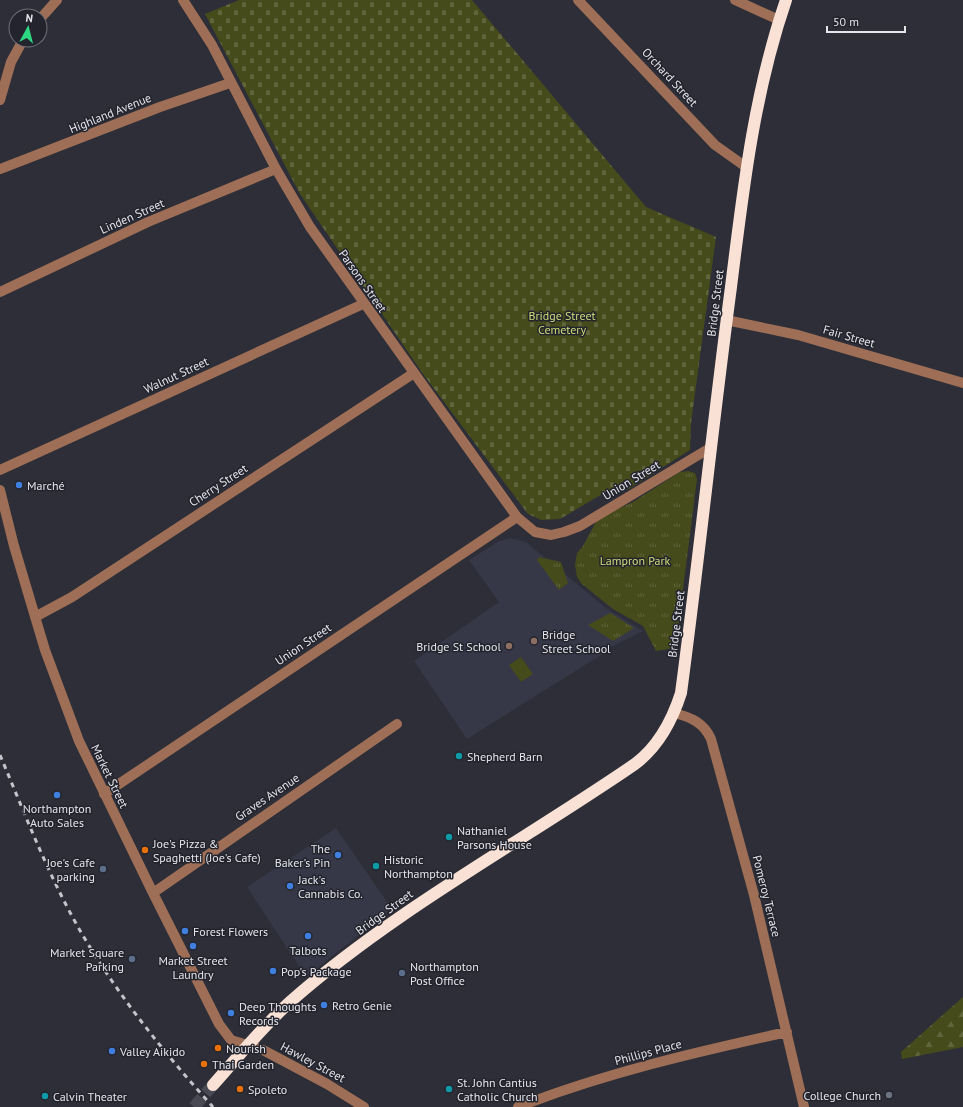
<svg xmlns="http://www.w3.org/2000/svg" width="963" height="1107" viewBox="0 0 963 1107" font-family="'PT Sans',sans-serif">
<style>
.built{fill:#363747}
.grass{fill:#454b1b}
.forest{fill:url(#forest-firs)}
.cemetery{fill:url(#cemetery-stones)}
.park{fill:url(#park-tufts)}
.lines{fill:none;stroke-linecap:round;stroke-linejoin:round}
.highway-tunnel{stroke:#484952;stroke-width:12;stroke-dasharray:12 6;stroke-linecap:butt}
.minor{stroke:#9e6f56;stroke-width:10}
.highway{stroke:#f9e1d5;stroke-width:12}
.rail{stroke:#c4c5cc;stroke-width:3;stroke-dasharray:5 5;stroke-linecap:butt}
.shop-dot{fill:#3f7fe0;stroke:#23242d;stroke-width:1.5}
.education-dot{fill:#8d6e63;stroke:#23242d;stroke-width:1.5}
.culture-dot{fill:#0f9aa8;stroke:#23242d;stroke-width:1.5}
.food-dot{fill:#e8710a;stroke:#23242d;stroke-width:1.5}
.service-dot{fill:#5c6f8a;stroke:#23242d;stroke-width:1.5}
.worship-dot{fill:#6b7280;stroke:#23242d;stroke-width:1.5}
.labels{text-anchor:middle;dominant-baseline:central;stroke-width:3;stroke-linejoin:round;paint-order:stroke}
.street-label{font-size:12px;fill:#e4e5eb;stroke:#23242d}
.park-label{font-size:12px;fill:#cedd78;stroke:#23242d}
.poi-label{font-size:12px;fill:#e4e5eb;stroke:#23242d;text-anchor:start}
</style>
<defs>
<pattern id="forest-firs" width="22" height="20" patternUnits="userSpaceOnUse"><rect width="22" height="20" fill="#454b1b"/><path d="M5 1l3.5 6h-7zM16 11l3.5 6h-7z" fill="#60653c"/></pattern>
<pattern id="cemetery-stones" width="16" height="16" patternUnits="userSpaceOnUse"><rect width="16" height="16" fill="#454b1b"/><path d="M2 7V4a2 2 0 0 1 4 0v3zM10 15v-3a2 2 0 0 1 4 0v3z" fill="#60653c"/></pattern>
<pattern id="park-tufts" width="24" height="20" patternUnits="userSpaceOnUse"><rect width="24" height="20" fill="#454b1b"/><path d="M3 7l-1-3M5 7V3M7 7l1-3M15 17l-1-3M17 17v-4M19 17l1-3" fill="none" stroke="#60653c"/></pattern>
</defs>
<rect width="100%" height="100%" fill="#2d2e37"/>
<path class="built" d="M510,538L526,542L606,608L643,631L605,650L606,652L467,739L414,661L499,602L469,560L499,541Z
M336,828L392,909L306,977L247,887Z"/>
<path class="grass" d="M521,657L533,674L521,682L509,665Z"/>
<path class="forest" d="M963,997V1047L902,1059L901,1052Z"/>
<path class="cemetery" d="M239,0H472L646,207L716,237L691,423L690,450L629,489L609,490L560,519L541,520L528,514L423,374L300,194L205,14Z"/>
<path class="park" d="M688,471L695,473L697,479L676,645L674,648L656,651L643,626L613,609L582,584L577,577L575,565L577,553L583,546L598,518L633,502L680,472Z
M539,557L561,562L568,583L559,590L537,560Z
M610,613L634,628L613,641L588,625Z"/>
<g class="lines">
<path class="highway-tunnel" d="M194,1107L213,1085"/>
<path class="minor" d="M183,0L212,45L276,169L310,227L517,517L535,532L551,535L564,532L580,526L710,448
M578,0L715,145L746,167
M735,0L779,20
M40,19L57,0
M0,100L11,62L23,40
M0,169L160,107L230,83
M0,292L148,222L276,169
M726,320L798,335L963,383
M0,470L363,304
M0,490L14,546L45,650L79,741L153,893L219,1024L231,1040L263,1050L327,1084L364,1107
M35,617L72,597L414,373
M674,713C691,717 704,723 711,739L754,895L804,1107
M104,794L517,517
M153,893L397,724
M518,1107C605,1073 696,1052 787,1032"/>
<path class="highway" d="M213,1085C238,1057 262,1027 291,1001C396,909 520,843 635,764C659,746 672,721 681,693C699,558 713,422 731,287C743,190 754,93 786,0"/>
<path class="rail" d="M0,755C27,819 52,885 88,944C124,1003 167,1056 213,1107"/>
</g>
<g class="shop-dot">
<circle cx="19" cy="485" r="4"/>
<circle cx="57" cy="795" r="4"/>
<circle cx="338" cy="855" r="4"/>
<circle cx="290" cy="886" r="4"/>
<circle cx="185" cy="931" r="4"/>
<circle cx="308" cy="936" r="4"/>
<circle cx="193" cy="946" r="4"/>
<circle cx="273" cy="971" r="4"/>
<circle cx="324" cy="1005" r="4"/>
<circle cx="231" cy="1013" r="4"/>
<circle cx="112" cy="1051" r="4"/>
</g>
<g class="education-dot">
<circle cx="534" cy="641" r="4"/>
<circle cx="509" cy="646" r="4"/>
</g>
<g class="culture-dot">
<circle cx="459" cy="756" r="4"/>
<circle cx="449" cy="837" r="4"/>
<circle cx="376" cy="866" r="4"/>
<circle cx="449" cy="1089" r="4"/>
<circle cx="45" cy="1096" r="4"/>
</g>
<g class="food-dot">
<circle cx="145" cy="850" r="4"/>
<circle cx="218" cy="1048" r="4"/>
<circle cx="204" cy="1064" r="4"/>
<circle cx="240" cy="1089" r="4"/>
</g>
<g class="service-dot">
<circle cx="103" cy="869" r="4"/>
<circle cx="132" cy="959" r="4"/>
<circle cx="402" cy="973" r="4"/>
</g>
<circle class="worship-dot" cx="889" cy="1095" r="4"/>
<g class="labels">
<g class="street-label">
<text transform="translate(670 77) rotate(47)">Orchard Street</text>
<text transform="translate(110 113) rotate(-22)">Highland Avenue</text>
<text transform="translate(132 216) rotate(-24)">Linden Street</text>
<text transform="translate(363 281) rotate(55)">Parsons Street</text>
<text transform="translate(715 303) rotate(-83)">Bridge Street</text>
<text transform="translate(849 336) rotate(16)">Fair Street</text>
<text transform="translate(176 375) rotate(-25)">Walnut Street</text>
<text transform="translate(631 480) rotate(-31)">Union Street</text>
<text transform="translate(218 485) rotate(-33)">Cherry Street</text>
<text transform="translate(676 624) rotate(-83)">Bridge Street</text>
<text transform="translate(303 644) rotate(-34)">Union Street</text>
<text transform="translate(110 776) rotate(64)">Market Street</text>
<text transform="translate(267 797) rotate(-34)">Graves Avenue</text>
<text transform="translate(767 896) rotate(76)">Pomeroy Terrace</text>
<text transform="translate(384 912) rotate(-36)">Bridge Street</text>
<text transform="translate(648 1052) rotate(-15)">Phillips Place</text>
<text transform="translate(313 1062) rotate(28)">Hawley Street</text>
</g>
<g class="park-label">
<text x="562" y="315">Bridge Street<tspan x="562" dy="14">Cemetery</tspan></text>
<text x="635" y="560">Lampron Park</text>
</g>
<g class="poi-label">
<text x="27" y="485">Marché</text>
<text x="542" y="634">Bridge<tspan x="542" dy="14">Street School</tspan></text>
<text x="501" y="646" text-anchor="end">Bridge St School</text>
<text x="467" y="756">Shepherd Barn</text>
<text x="57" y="808" text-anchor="middle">Northampton<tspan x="57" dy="14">Auto Sales</tspan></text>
<text x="457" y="830">Nathaniel<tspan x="457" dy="14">Parsons House</tspan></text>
<text x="153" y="843">Joe's Pizza &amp;<tspan x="153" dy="14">Spaghetti (Joe's Cafe)</tspan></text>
<text x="330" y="848" text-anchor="end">The<tspan x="330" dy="14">Baker's Pin</tspan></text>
<text x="384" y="859">Historic<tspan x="384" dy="14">Northampton</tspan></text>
<text x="95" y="862" text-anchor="end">Joe's Cafe<tspan x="95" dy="14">parking</tspan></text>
<text x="298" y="879">Jack's<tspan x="298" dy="14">Cannabis Co.</tspan></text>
<text x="193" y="931">Forest Flowers</text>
<text x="308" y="950" text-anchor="middle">Talbots</text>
<text x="124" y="952" text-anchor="end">Market Square<tspan x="124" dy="14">Parking</tspan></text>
<text x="193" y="960" text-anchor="middle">Market Street<tspan x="193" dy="14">Laundry</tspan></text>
<text x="410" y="966">Northampton<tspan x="410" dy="14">Post Office</tspan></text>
<text x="281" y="971">Pop's Package</text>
<text x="332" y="1005">Retro Genie</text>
<text x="239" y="1006">Deep Thoughts<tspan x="239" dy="14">Records</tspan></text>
<text x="226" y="1048">Nourish</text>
<text x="120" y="1051">Valley Aikido</text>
<text x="212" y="1064">Thai Garden</text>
<text x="457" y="1082">St. John Cantius<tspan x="457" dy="14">Catholic Church</tspan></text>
<text x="248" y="1089">Spoleto</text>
<text x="881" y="1095" text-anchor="end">College Church</text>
<text x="53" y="1096">Calvin Theater</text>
</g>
</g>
<g transform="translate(28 28) rotate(7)"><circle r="19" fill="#23242d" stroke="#707179"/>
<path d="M0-3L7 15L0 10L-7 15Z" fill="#2dd883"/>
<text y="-6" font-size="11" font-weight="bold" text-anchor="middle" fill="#e4e5eb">N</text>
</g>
<path d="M827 26v6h78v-6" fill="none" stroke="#e4e5eb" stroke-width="2"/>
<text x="833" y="26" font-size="12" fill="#e4e5eb" stroke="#23242d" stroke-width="3" paint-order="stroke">50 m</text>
</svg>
